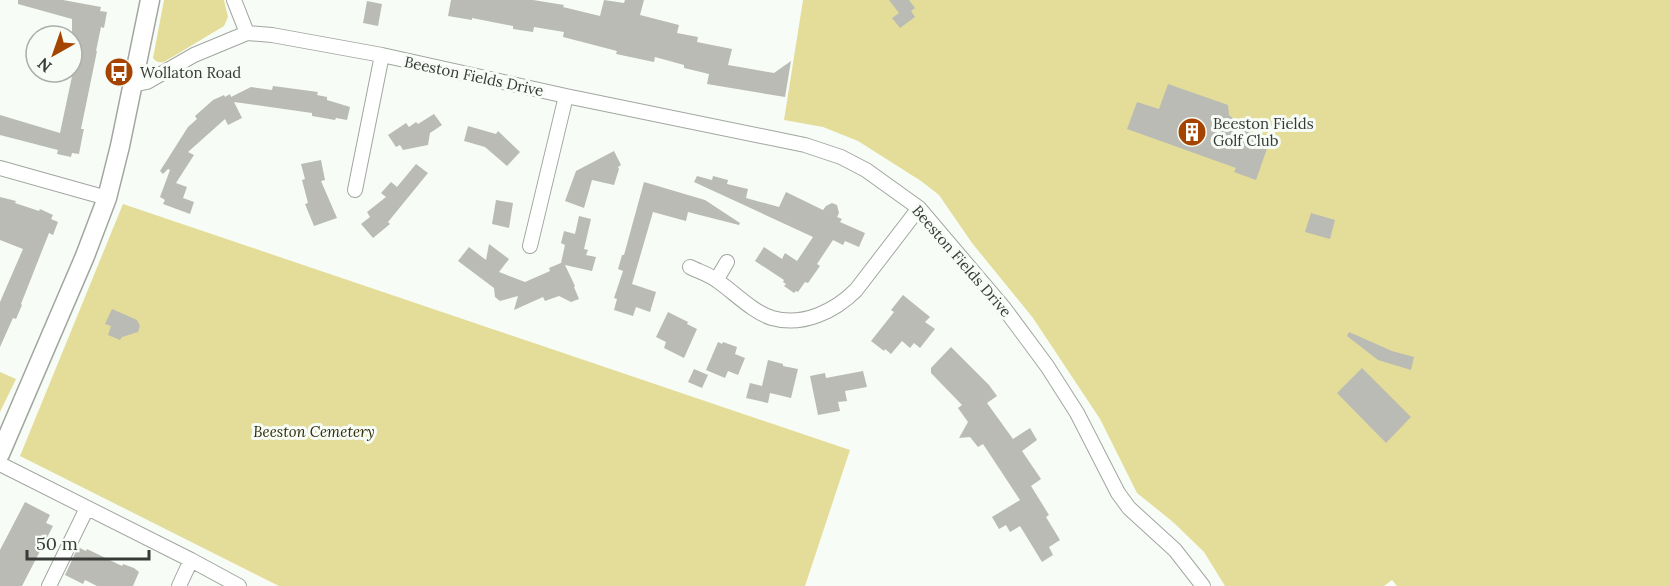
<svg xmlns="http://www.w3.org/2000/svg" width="1670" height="586" viewBox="0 0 1670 586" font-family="Lora,serif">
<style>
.green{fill:#e4dd99}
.building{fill:#b9bbb4}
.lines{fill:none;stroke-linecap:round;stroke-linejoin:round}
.minor-casing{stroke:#a1a6a0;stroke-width:16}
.secondary-casing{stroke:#a1a6a0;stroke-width:21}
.minor{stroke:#fff;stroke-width:14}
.secondary{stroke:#fff;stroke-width:18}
.labels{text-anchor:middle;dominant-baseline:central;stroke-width:6;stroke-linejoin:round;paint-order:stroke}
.poi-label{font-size:15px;fill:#383a38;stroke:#f7fcf6;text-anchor:start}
.street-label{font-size:15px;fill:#383a38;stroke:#f7fcf6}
.park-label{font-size:15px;font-style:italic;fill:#322e0a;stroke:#f7fcf6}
</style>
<rect width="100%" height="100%" fill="#f7fcf6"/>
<path class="green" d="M164,0H224L228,17L224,26L164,62C159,63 156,62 153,58Z
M803,0H1670V586H1397L1392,580L1384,586H1225L1204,552L1173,522L1137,493L1100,419L1033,318L972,243L939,195L921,181L858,141L823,127L784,120Z
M123,204L850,450L805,586H279L20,456Z
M0,372L16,379L0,412Z"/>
<path class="building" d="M18,0H63L101,7L100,11L107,12L104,28L101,27L96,51H97L81,129H84L83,133L79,154L72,153L71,157L57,154L58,150L0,135V115L60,133L78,48L72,46V19L18,4Z
M451,0H533L564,5L563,7L600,16L604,0L624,3L625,0H644L640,15L679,25L677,33L698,37L697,42L732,49L728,65L774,73L791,61L785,97L707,84L709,74L684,68V65L655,57L654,62L616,54L617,51L563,37L564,32L534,27L533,32L513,29V26L472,18V20L448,16Z
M889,0H909L915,8L911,11L915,17L900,28L892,18L899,13Z
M367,1L382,4L378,26L363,23Z
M1168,84L1228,105L1229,115L1237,122L1238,128L1270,140L1256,180L1234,172L1236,168L1127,129L1137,102L1159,109Z
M273,86L318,92L317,95L327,97V100L350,107L347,120L336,118L335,120L312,116V113L234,102L242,118L228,125L225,119L188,152L194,155L176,183L187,187L183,198L194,202L190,214L163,204L165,200L160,197L170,170L168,169L163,174L160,171L188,127L197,119L195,116L213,100L224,95L225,97L230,94L231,97L251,87L272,90Z
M434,114L442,125L430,133L428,145L403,150L400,145L396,147L388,135L406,123L409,127L416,122L418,124Z
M468,126L496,134L498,131L520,152L507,166L485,147L464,141Z
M614,151L621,165L618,167L619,169L614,185L592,180L584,208L565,201L576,171Z
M321,160L325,180L321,181L337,218L314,226L305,204L308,203L302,180L305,179L301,164Z
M416,164L428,173L388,222L390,224L373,238L361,224L370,217L367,212L386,197L381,193L391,182L397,187Z
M697,176L712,180L713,176L728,180L727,184L748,189L746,198L779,207L786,192L823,210L826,206L832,203L837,205L839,213L837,217L842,219L840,222L865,233L859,247L845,241L843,245L833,240L817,264L820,266L808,283L805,282L798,292L796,291L794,293L784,286L786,284L783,282L784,280L755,261L764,247L782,259L785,253L797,261L813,237L694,182Z
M644,182L705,200L740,223L739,225L688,212L686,221L653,212L632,284L656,292L650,312L636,307L633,316L614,310L617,299L614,298L623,271L618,269L622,255H624Z
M0,197L16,201L15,203L39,211L40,209L53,215L51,219L58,222L53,235L49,233L21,304L22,305L16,319L13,318L0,347V302L23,249L0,240Z
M496,200L513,203L509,228L492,224Z
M1311,213L1335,220L1330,239L1305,232Z
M579,216L591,219L584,249L588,250L586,255L596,257L592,271L565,265L575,286L574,287L579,299L571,302L559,296L545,301L543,297L514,310L518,296L500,301L495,297L494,288L458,261L469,247L486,260L489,244L509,259L499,272L525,282L550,271L549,268L561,263L565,245L561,243L564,231L575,234Z
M903,295L930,317L925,322L935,329L920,348L914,343L910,348L902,341L891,354L885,349L884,351L871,341L894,312L891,310Z
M112,309L137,320L140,326L138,332L122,337L120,340L108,335L111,326L105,324Z
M668,312L688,322L687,324L697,329L684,358L664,348L666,342L656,337Z
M1349,332L1392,351L1414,357L1411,370L1378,360L1347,336Z
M718,342L722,344L723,342L737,347L735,354L745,358L738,375L728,371L725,378L706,370Z
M951,347L989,385L997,396L987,403L1013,439L1030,428L1037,440L1022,451L1041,479L1031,486L1049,515L1046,517L1060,540L1049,547L1053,555L1042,562L1020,526L1010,532L1006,525L999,529L992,517L1020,500L983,444L978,447L970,437L959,438L968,422L958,408L962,405L931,373V368Z
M768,360L783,364V366L798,369L791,398L770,393L768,403L746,398L750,383L762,386Z
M1362,368L1411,417L1386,443L1337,393Z
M694,369L708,375L702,388L688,382Z
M863,371L867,387L845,391L847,401L838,402L840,411L818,415L810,376L825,373L826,378Z
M25,502L50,515L46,523L53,526L22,586H0V550Z
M78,547L86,551L87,549L122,566L123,564L134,568L139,572L133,586H97L85,580L83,584L65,575Z"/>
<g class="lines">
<g class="minor-casing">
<path id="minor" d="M234,0L247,33
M132,85L147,82L194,55L247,33L272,35L382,55L566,96L805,145L841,157L866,170L919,208L1004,308L1047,366L1077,413L1118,493L1129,508L1175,550L1203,586
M0,168L107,198
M355,190L382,55
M530,246L566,96
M690,267C700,272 711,275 719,282C736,294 753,312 772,318C803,327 835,311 856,290L919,208
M717,279L727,262
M0,464L191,560L239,586
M49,586L87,508
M179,586L191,560"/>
</g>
<g class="secondary-casing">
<path id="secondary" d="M0,454L85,256L107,198L120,146L150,0"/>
</g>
<use href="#minor" class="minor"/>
<use href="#secondary" class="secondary"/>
</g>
<defs>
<g id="bus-disc" transform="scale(1.5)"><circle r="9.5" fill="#a54400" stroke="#f7fcf6"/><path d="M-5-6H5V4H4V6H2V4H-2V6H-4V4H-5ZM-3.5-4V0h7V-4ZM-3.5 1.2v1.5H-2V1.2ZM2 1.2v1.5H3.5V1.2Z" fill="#fff"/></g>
<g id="building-disc" transform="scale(1.5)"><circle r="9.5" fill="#a54400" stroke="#f7fcf6"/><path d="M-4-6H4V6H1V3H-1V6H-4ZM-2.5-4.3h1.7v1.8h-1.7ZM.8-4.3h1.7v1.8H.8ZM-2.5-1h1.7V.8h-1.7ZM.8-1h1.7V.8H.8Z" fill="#fff"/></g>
</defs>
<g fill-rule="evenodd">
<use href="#bus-disc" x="119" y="72"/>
<use href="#building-disc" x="1192" y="132"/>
</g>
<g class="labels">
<g class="poi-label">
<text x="140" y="72">Wollaton Road</text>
<text x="1213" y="123">Beeston Fields<tspan x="1213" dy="17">Golf Club</tspan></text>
</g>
<g class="street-label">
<text transform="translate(474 76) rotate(12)">Beeston Fields Drive</text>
<text transform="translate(962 261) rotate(49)">Beeston Fields Drive</text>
</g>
<g class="park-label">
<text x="314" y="431">Beeston Cemetery</text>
</g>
</g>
<g transform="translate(54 54) rotate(220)"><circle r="28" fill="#f7fcf6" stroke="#abaeaa" stroke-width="1.5"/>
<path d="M0-4.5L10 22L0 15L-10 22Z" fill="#a54400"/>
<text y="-9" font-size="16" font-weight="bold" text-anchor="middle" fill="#383a38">N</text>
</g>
<path d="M27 550v9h122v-9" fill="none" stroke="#383a38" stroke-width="3"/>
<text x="36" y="550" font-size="18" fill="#383a38" stroke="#f7fcf6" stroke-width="4.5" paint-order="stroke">50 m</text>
</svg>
